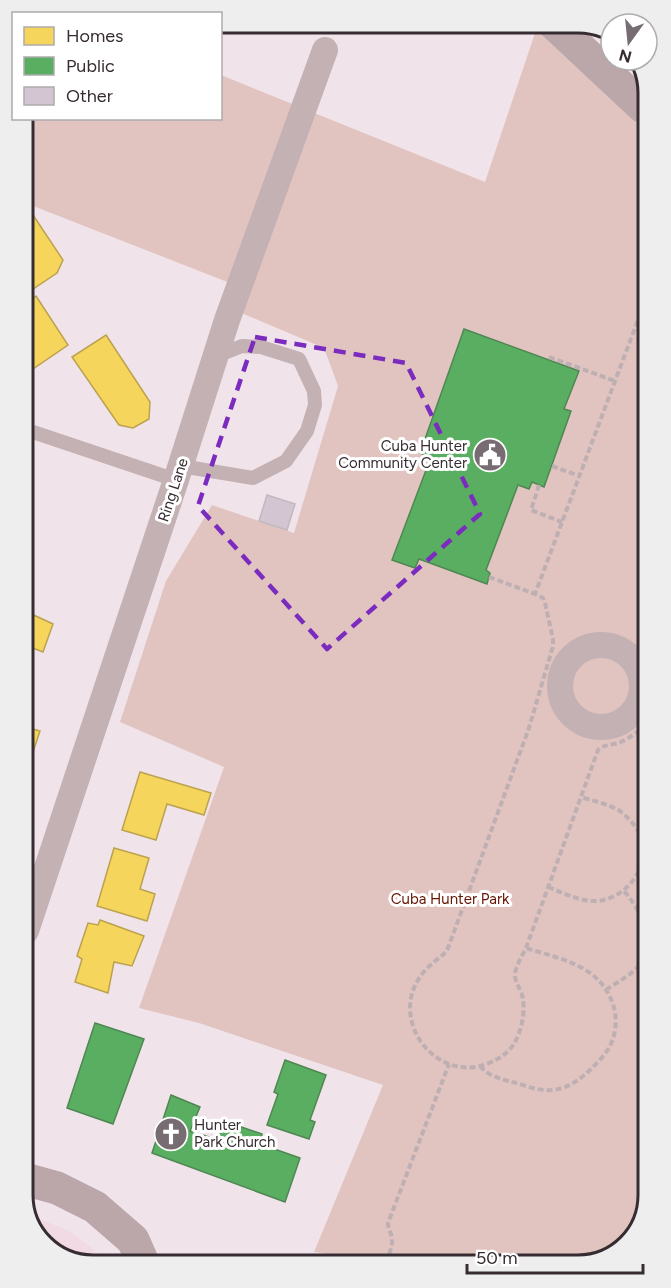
<svg xmlns="http://www.w3.org/2000/svg" width="671" height="1288" viewBox="0 0 671 1288" font-family="Figtree,sans-serif">
<style>
.built{fill:#f1dae4}
.green{fill:#e1c4c0}
.homes{fill:#f6d55c;stroke:#bca24f;stroke-width:1.5}
.public{fill:#5aae61;stroke:#4f8753;stroke-width:1.5}
.building{fill:#d4c5d2;stroke:#c1b9be;stroke-width:1.5}
.lines{fill:none;stroke-linecap:round;stroke-linejoin:round}
.path{stroke:#beafb3;stroke-width:4;stroke-dasharray:6 3;stroke-linecap:butt}
.lane{stroke:#c4b1b4;stroke-width:14}
.street{stroke:#c4b1b4;stroke-width:26}
.secondary{stroke:#bba6a9;stroke-width:33}
.marked{fill:none;stroke:#7b2cbf;stroke-width:4.5;stroke-dasharray:12 8;stroke-linejoin:round}
.labels{text-anchor:middle;dominant-baseline:central;stroke-width:6;stroke-linejoin:round;paint-order:stroke}
.poi-label{font-size:15px;fill:#362c31;stroke:#fff;text-anchor:end}
.street-label{font-size:15px;fill:#362c31;stroke:#fff}
.park-label{font-size:15px;fill:#671500;stroke:#fff}
.rim{fill:none;stroke:#362c31;stroke-width:3}
</style>
<rect width="100%" height="100%" fill="#f0e4ea"/>
<path class="built" d="M28,1214L69,1231L92,1248L103,1263L102,1265H89L51,1251L28,1221Z"/>
<path class="green" d="M536,30L644,130L648,1195L636,1234L604,1260L387,1262L314,1252L383,1085L199,1023L139,1008L224,767L120,722L166,581L212,505L294,533L338,386L324,348L239,312L235,285L23,202V119L220,118L221,75L485,182Z"/>
<path class="homes" d="M23,200L63,260L57,273L24,295Z
M36,296L68,345L24,375V306Z
M106,335L150,402L149,419L133,428L119,425L72,357Z
M25,611L53,624L43,652L25,645Z
M26,727L40,731L26,773Z
M140,772L211,793L204,815L167,804L156,840L122,830Z
M114,848L149,858L140,889L155,894L147,921L97,906Z
M100,920L144,936L132,966L114,962L108,993L75,982L82,959L77,956L88,923L98,925Z"/>
<path class="public" d="M464,329L579,371L564,409L571,411L544,487L532,482L529,489L518,485L486,570L490,573L487,584L419,559L415,568L392,560L431,457L420,453Z
M95,1023L144,1039L113,1124L67,1108Z
M285,1060L326,1075L310,1120L315,1122L309,1139L267,1125L278,1094L274,1092Z
M171,1095L200,1107L190,1131L218,1140L224,1121L262,1134L260,1144L300,1158L285,1202L152,1153Z"/>
<path class="building" d="M267,495L295,504L287,530L259,521Z"/>
<g class="lines">
<path class="path" d="M644,304L535,594L543,598L545,603L553,639V646L529,728L448,948L446,952C437,960 426,967 420,977C388,1023 439,1085 489,1063C499,1059 508,1053 514,1044C522,1030 526,1010 522,995C520,988 514,981 515,973C517,964 522,956 526,948L598,750C604,744 613,745 621,742C630,738 638,731 646,726
M549,357L615,381
M552,466L580,476
M539,485L531,510L562,522
M489,577L535,594
M548,887C564,893 580,902 597,901C625,899 649,869 643,841C640,830 629,818 620,811C609,804 593,801 581,797
M606,990C617,982 632,975 640,964C657,941 640,909 624,891
M480,1066C488,1076 501,1079 512,1082C525,1085 540,1092 553,1090C569,1088 581,1079 592,1068C597,1063 603,1057 607,1051C623,1026 616,995 594,976C576,961 548,955 526,948
M385,1262C389,1255 393,1246 392,1238C391,1232 388,1229 388,1223L449,1064"/>
<path class="lane" d="M24,429L176,480
M181,466L253,478L286,461L307,431L315,405L314,391L299,359L261,347L242,346L214,357"/>
<path class="street" d="M560 686a41 41 0 1 1 82 0a41 41 0 1 1-82 0Z
M26,931L176,480L227,320L325,50"/>
<path class="secondary" d="M553,23L643,107
M28,1180L57,1188L95,1207L133,1240L144,1265"/>
</g>
<path class="marked" d="M255,337L406,363L480,514L327,649L198,506Z"/>
<defs>
<g id="civic-disc" transform="scale(1.725)"><circle r="9.5" fill="#776c72" stroke="#fff"/><path d="M-.6-6.5H3V-4.5H.6V-3L4-1V1h2V6H-6V1h2V-1L-.6-3ZM-1.2 2.5V6h2.4V2.5Z" fill="#fff"/></g>
<g id="church-disc" transform="scale(1.725)"><circle r="9.5" fill="#776c72" stroke="#fff"/><path d="M-1.2-6h2.4v3.5h3.3v2.4h-3.3V6h-2.4V-.1h-3.3v-2.4h3.3Z" fill="#fff"/></g>
</defs>
<g fill-rule="evenodd">
<use href="#civic-disc" x="490" y="455"/>
<use href="#church-disc" x="171" y="1134"/>
</g>
<g class="labels">
<g class="poi-label">
<text x="467" y="446">Cuba Hunter<tspan x="467" dy="17">Community Center</tspan></text>
<text x="194" y="1125" text-anchor="start">Hunter<tspan x="194" dy="17">Park Church</tspan></text>
</g>
<g class="street-label">
<text transform="translate(173 490) rotate(-72)">Ring Lane</text>
</g>
<g class="park-label">
<text x="450" y="899">Cuba Hunter Park</text>
</g>
</g>
<path d="M0 0H671V1288H0ZM93 33H578A60 60 0 0 1 638 93V1195A60 60 0 0 1 578 1255H93A60 60 0 0 1 33 1195V93A60 60 0 0 1 93 33Z" fill="#efeeef" fill-rule="evenodd"/>
<path class="rim" d="M93 33H578A60 60 0 0 1 638 93V1195A60 60 0 0 1 578 1255H93A60 60 0 0 1 33 1195V93A60 60 0 0 1 93 33Z"/>
<rect x="12" y="12" width="210" height="108" fill="#ffffff" stroke="#afabad" stroke-width="1.5"/>
<rect x="24" y="27" width="30" height="18" fill="#f6d55c" stroke="#afabad" stroke-width="1.5"/>
<text x="66" y="42" font-size="18" fill="#362c31">Homes</text>
<rect x="24" y="57" width="30" height="18" fill="#5aae61" stroke="#afabad" stroke-width="1.5"/>
<text x="66" y="72" font-size="18" fill="#362c31">Public</text>
<rect x="24" y="87" width="30" height="18" fill="#d4c5d2" stroke="#afabad" stroke-width="1.5"/>
<text x="66" y="102" font-size="18" fill="#362c31">Other</text>
<g transform="translate(629 42) rotate(195)"><circle r="28" fill="#ffffff" stroke="#afabad" stroke-width="1.5"/>
<path d="M0-4.5L10 22L0 15L-10 22Z" fill="#776c72"/>
<text y="-9" font-size="16" font-weight="bold" text-anchor="middle" fill="#362c31">N</text>
</g>
<path d="M467 1264v9h176v-9" fill="none" stroke="#362c31" stroke-width="3"/>
<text x="476" y="1264" font-size="18" fill="#362c31" stroke="#ffffff" stroke-width="4.5" paint-order="stroke">50 m</text>
</svg>
